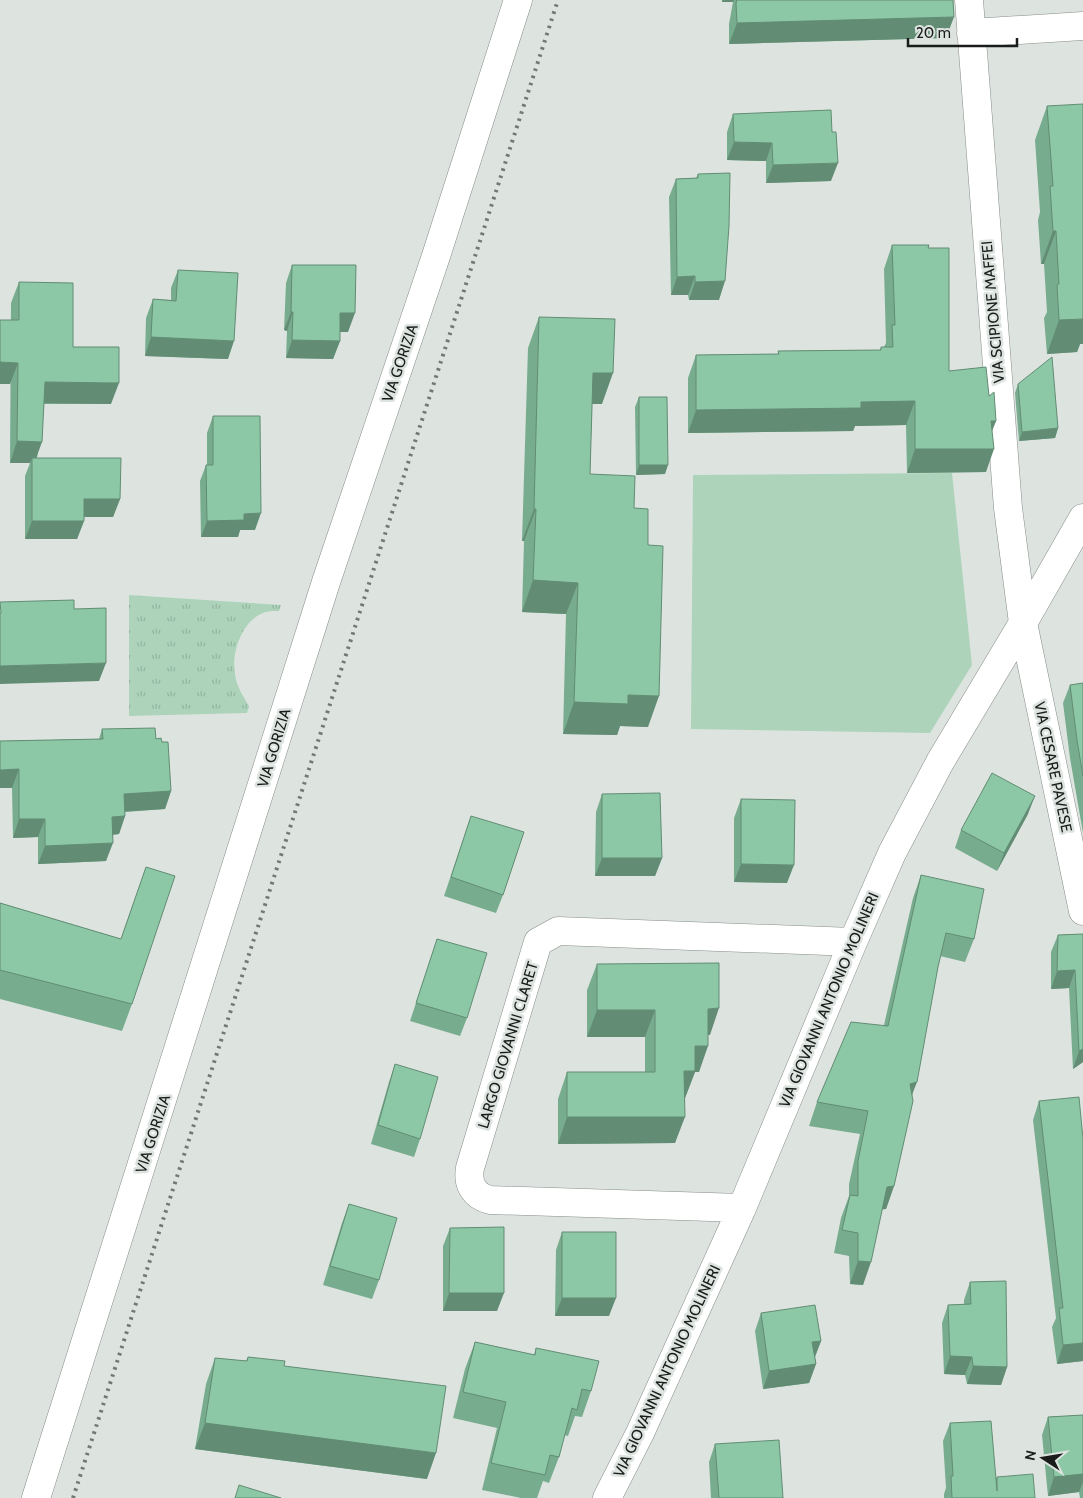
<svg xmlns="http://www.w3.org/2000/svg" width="1083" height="1498" viewBox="0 0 1083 1498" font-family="Cabin,sans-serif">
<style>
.grass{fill:url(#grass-tufts)}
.garden{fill:#add3bb}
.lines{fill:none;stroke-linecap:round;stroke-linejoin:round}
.minor-casing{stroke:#878d89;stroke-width:29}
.minor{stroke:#fff;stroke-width:28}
.rail{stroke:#737875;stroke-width:4;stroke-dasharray:2.5 5;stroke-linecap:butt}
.wall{fill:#78ac8e}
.shaded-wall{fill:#628c74}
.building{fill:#8cc8a5;stroke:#628c74}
.labels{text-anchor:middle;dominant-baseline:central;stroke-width:5;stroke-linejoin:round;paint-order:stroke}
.street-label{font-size:15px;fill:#191c1a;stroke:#dde4e0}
</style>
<defs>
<pattern id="grass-tufts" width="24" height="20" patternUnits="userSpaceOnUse" patternTransform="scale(1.25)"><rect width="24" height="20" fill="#add3bb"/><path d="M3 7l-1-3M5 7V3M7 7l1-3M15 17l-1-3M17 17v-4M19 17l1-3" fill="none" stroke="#94b5a0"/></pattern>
</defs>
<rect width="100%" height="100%" fill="#dde4e0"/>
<path class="grass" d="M129,595L281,605L279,611C274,611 267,611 263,613C242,621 231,653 235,674C236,685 243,696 249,706L247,713L129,716Z"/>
<path class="garden" d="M952,473L972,665L930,733L691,729L693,475Z"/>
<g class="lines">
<g class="minor-casing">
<path id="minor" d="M969,0L1008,508L1023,623L1083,911
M971,33L1083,26
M742,1208L490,1200C474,1196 467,1184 470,1168L538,942L558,931L853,942
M36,1498L326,582L436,256L518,0
M607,1498L640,1433L742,1208L853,942L892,853L940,762L1023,623L1083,518"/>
</g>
<use href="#minor" class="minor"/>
<path class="rail" d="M73,1498L558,0"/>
</g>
<path class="wall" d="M722,0H953L946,38L729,44V24L733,2H722Z
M1047,106L1080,344L1077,352L1047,354L1044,318L1047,312L1044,264H1041L1038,220L1040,212L1035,140Z
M733,114L831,181L766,183V161L727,160V132Z
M698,174L719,300H689L688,295H671L669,197L676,179L696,178Z
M892,245L928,248L949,371L989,396L996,421L992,430L986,472L907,473L906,425L855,426L853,431L688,433V378L696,355L778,354V351L880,350L881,347H884L886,343L884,269Z
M292,265L348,332H340V341L333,359L286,358L287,331L284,330L286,283Z
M178,270L228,359L145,356L146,318L153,299L171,300V288Z
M19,282L73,347L111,404H44L37,458L120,499L113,517H84V521L77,539H25V476L30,463H10L11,303Z
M539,317L602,404H592L590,474L634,508L648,727L620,726L617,735L563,734L566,614L522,612L524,541H522L528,348Z
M1018,384L1058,428L1055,438L1019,441L1015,393Z
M639,397L665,474L636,475L635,407Z
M213,416L255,530H240L238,537H201L200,481L206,465H207V433Z
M1083,683V833L1070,758L1063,703L1070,685Z
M102,729L156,739L171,791L165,809L125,812V816L119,834L113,835L106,861L38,864V837L13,838L12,788L0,741L99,739Z
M602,794L662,858L655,876H595L596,812Z
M741,799L787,883L734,882V818Z
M1028,814L997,871L955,848L961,830Z
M471,816L503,895L496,913L444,896Z
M146,867L132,1004L122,1031L0,999V903L121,939Z
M921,875L974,939L965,962L940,956L894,1186L886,1209H882L863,1285L850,1284L849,1256L834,1253L841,1218L849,1196V1184L860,1134L809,1126L817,1102L884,1025L913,898Z
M1083,934V1062L1073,1069L1069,988L1051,989V952L1058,935Z
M437,939L467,1018L460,1036L410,1021Z
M597,964L710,1035H708L699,1072H695L685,1098L675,1143L558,1144V1099L567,1072H645V1037H587V990Z
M395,1064L420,1139L414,1157L371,1144L389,1082Z
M1039,1101L1083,1139V1361L1057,1364L1052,1327L1056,1318L1033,1120Z
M349,1204L379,1280L372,1299L323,1285L342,1223Z
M450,1228L497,1311H443V1246Z
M562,1232L609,1316H555L556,1250Z
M970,1282L1007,1367L1001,1385L967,1384L965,1375L944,1374L942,1323L948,1305L964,1304V1300Z
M761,1313L821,1341L815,1357L816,1364L809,1383L763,1389L755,1331Z
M475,1342L534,1355L536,1348L591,1391L582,1417L575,1416L568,1436L564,1435L559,1457L549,1483L543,1481L537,1498H521L482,1490L497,1428L453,1418L465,1369Z
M248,1357L284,1366L427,1479L195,1449L206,1384L215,1358L246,1361Z
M1083,1415V1498H1080L1079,1492L1048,1496L1042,1435L1048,1417Z
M950,1423L996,1479L997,1477L1035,1498H944V1494L946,1488L943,1441Z
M715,1444L783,1498H711L709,1462Z"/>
<path class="shaded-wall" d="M723,0H734L733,2H722Z
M954,17L946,38L729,44L737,23Z
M734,142L772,143L766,161L727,160Z
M838,163L831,181L766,183L773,165Z
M1053,231H1056L1044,264H1041Z
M695,276L688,295H671L677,277Z
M725,281L719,300H689L695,282Z
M291,312H293L287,331L284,330Z
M340,313H355L348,332H333Z
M1083,319V344H1080L1077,352L1047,354L1059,320Z
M151,337L234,341L228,359L145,356Z
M292,340L340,341L333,359L286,358Z
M0,362L18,363L10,384H0Z
M593,373H613L602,404H582Z
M45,382L119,383L111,404L37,403Z
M915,401L906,425L855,426L853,431L688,433L696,410L861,402Z
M991,421H996L987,444Z
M1058,428L1055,438L1019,441L1022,432Z
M17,441L42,442L34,464L32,458L30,463H10Z
M915,449H994L986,472L907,473Z
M639,465H668L665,474L636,475Z
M84,499H120L113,517H78Z
M534,509H536L524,541H522Z
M261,513L255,530H240L238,537H201L207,521L244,514Z
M32,521H84L77,539H25Z
M533,580L578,583L566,614L522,612Z
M106,663L99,681L0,684V666Z
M628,695L659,696L648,727L620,726L617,735L563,734L574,702Z
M19,769L12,788H0V770Z
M171,791L165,809L118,812L124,794Z
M1035,796L1028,814L997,871L1004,853Z
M125,816L119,834L106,835L112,817Z
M19,819H45L38,837L13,838Z
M113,843L106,861L38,864L45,846Z
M602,858H662L655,876H595Z
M741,864L794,865L787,883L734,882Z
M1075,970L1069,988L1051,989L1057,971Z
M719,1008L710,1035H699L708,1009Z
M597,1010H655L645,1037H587Z
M695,1046H708L699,1072H695L685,1098H675L684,1071Z
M1083,1049V1062L1073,1069L1079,1051Z
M917,1082L908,1105L910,1084Z
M567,1117H685L675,1143L558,1144Z
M894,1186L886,1209L878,1210L887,1187Z
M858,1261L871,1262L863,1285L850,1284Z
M449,1293H504L497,1311H443Z
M562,1298H616L609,1316H555Z
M821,1341L814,1359L812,1342Z
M1083,1343V1361L1057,1364L1063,1345Z
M950,1356L972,1357L965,1375L944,1374Z
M816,1364L809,1383L763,1389L769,1371Z
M973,1366L1007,1367L1001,1385L967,1384Z
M205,1423L436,1453L427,1479L195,1449Z
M1083,1474V1482L1079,1492L1048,1496L1054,1477Z"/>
<path class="building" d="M737,0H953L954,17L737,23L736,3Z
M1083,104V319L1059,320L1057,285L1059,284L1056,231H1053L1050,186H1053L1047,106Z
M831,110L832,132H836L838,163L773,165L772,143L734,142L733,114Z
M730,173L729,226L725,281L695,282V276L677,277L676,179L698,178V174Z
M892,245H929L928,248H949V371L986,367L989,396L994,392L996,421H991L994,449H915V401L861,402V408L696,410V355L779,354L778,351L881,350V347H893L892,325H895Z
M292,265H356L355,313H340V341L292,340L293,312H291Z
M178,270L238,273L234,341L151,337L153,299L176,301Z
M19,282L73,283V347H119V383L45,382L42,442L17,441L18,363L0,362V320H19Z
M539,317L615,319L613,373H593L590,474L635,476L634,508L648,509V545L663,546L659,696L628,695V704L574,702L578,583L533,580L536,509H534Z
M1052,357L1058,428L1022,432L1018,384Z
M639,397H667L668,465H639Z
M213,416H260L261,513L244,514V520L207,521L206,465H213Z
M32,458H121L120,499H84V521H32Z
M74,600V609L106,608V663L0,666V613H1L0,602Z
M1083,683V776L1077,740L1070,685Z
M155,728L156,739L161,738L162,742H168L171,791L124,794L125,816L112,817L113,843L45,846V819H19V769L0,770V741L103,739L102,729Z
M992,773L1035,796L1004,853L961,830Z
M660,793L662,858H602V794Z
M741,799L795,800L794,865L741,864Z
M471,816L524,832L503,895L451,877Z
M146,867L175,876L132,1004L0,970V903L121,939Z
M921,875L984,889L974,939L946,933L938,967L917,1082L910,1084L913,1101L894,1186L887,1187L871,1262L858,1261V1233L842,1230L850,1195L858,1196V1161L868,1111L817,1102L851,1022L888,1026Z
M1083,934V1049L1079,1051L1075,970L1057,971L1058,935Z
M437,939L487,953L467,1018L416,1003Z
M719,963V1008L708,1009V1046H695V1071H684L685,1117H567V1072H655V1010H597V964Z
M395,1064L438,1077L420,1139L378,1125Z
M1079,1097L1083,1139V1343L1063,1345L1059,1308H1063L1039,1101Z
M349,1204L397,1218L379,1280L330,1266Z
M504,1227V1293H449L450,1228Z
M562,1232H616V1298H562Z
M1006,1281L1007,1367L973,1366L972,1357L950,1356L948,1305L971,1304L970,1282Z
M815,1305L821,1341L812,1342L816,1364L769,1371L761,1313Z
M475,1342L535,1355L536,1348L599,1361L591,1391L582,1389L577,1410L572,1408L559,1457L550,1455L545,1475L491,1463L506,1402L463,1392Z
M248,1357L285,1361L284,1366L446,1386L436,1453L205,1423L215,1358L247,1361Z
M1083,1415V1474L1054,1477L1048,1417Z
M991,1421L997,1491V1477L1033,1474L1035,1498H952L951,1476H953L950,1423Z
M779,1440L783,1498H719L715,1444Z
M239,1485L281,1498H235Z"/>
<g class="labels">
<g class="street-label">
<text transform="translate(993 312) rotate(-95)">VIA SCIPIONE MAFFEI</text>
<text transform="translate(400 363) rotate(-71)">VIA GORIZIA</text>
<text transform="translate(274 748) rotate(-73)">VIA GORIZIA</text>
<text transform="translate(1053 767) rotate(78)">VIA CESARE PAVESE</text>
<text transform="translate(829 1000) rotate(-67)">VIA GIOVANNI ANTONIO MOLINERI</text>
<text transform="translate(508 1045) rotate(-73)">LARGO GIOVANNI CLARET</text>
<text transform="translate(153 1134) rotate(-72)">VIA GORIZIA</text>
<text transform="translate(667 1371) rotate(-65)">VIA GIOVANNI ANTONIO MOLINERI</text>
</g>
</g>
<g transform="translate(1043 1458) rotate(282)" stroke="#dde4e0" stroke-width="4" paint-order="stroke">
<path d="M0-4L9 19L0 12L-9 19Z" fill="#191c1a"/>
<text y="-8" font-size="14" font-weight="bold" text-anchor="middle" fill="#191c1a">N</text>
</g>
<path d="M908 38v8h109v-8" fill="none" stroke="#191c1a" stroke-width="2.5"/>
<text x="916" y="38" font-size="15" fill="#191c1a" stroke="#dde4e0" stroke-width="4" paint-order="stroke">20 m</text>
</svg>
